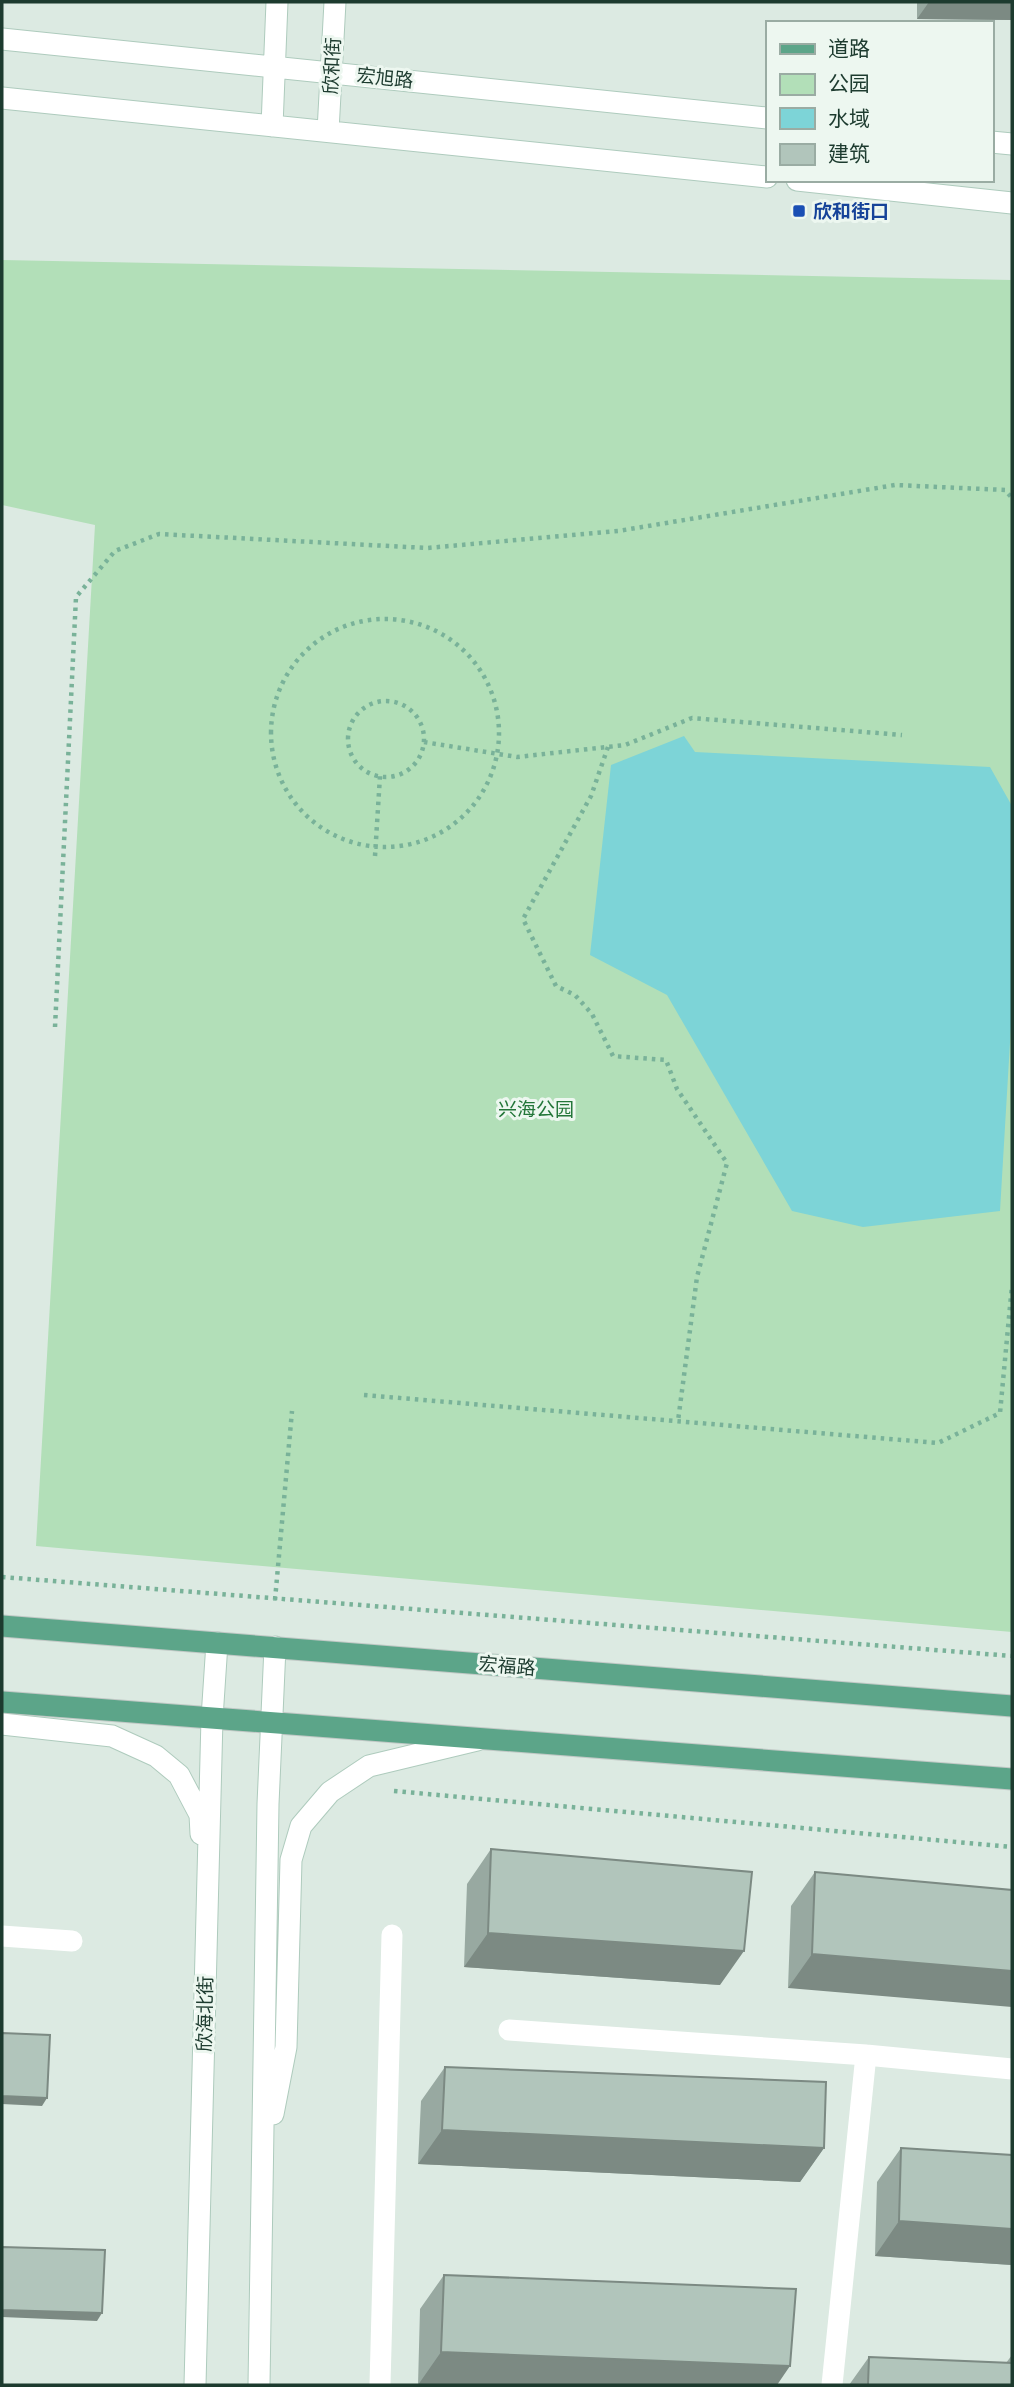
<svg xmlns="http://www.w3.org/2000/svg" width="1014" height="2387" viewBox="0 0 1014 2387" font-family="Figtree,'Noto Sans SC',sans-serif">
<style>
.green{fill:#b2dfb8}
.water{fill:#7dd4d7}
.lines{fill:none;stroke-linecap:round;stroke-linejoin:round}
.secondary-casing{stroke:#aecbbd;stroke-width:23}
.primary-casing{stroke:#c0c8c5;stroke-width:23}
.path{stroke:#79b299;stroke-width:4.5;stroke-dasharray:3.5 5;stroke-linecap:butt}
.street{stroke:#fff;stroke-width:21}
.secondary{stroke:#fff;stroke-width:21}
.primary{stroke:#5ca589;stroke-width:21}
.wall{fill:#98a9a1}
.shaded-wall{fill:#7c8a83}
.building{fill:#b1c5bb;stroke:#7c8a83;stroke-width:2}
.transit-dot{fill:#1a4fb4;stroke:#edf7f0;stroke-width:2.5}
.labels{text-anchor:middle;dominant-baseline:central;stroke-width:6;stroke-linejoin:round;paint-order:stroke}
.street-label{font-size:19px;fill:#1d3b2f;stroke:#edf7f0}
.transit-label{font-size:19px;font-weight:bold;fill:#164399;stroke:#edf7f0;text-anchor:start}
.park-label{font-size:19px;fill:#237639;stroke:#edf7f0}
</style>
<rect width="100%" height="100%" fill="#dceae2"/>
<path class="green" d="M2,260L1012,280V1632L36,1546L95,525L2,505Z"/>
<path class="water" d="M684,736L695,752L990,767L1012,806V1009L1000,1211L863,1227L792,1211L667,995L590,955L611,765Z"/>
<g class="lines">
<g class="secondary-casing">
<path id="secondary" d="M2,39L767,118
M2,98L767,177
M272,126L277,2
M328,131L335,2
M991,142L1012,144
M797,180L1012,203
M2,1724L112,1736L156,1756L179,1775L200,1815L201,1834
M273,2114L286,2047L291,1860L301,1826L330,1792L369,1766L477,1740
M195,2385L212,1718L217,1643
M259,2385L268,1804L275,1647"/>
</g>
<g class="primary-casing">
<path id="primary" d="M2,1626L1012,1706
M2,1702L1012,1779"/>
</g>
<path class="path" d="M271 733a114 114 0 1 1 228 0a114 114 0 1 1-228 0Z
M348 739a38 38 0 1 1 76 0a38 38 0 1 1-76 0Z
M424,742L517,757L625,745L692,718L902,735
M608,747L591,796L523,919L556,986L575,995L592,1014L613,1056L666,1060L677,1089L727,1163L697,1277L678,1421
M375,856L380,776
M55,1027L76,597L115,551L159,534L427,548L618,531L895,485L1005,490L1012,498
M364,1395L938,1443L1000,1413L1012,1285
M2,1577L1012,1656
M275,1600L292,1411
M394,1791L1012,1847"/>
<path class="street" d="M2,1936L72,1941
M509,2030L866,2055L1012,2069
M380,2385L392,1935
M832,2385L866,2055"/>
<use href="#secondary" class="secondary"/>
<use href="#primary" class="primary"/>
</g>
<path class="wall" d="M917,2H1012V20L917,19Z
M491,1849L720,1985L464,1967L467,1884Z
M815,1872L1012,1890L788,1988L791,1906Z
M445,2067L824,2148L800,2182L418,2164L421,2101Z
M901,2148L1012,2155V2265L875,2256L877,2182Z
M444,2275L777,2385H418L420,2309Z
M1012,2355V2385H849L869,2357L1006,2363Z"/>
<path class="shaded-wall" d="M929,2H1012V20L917,19Z
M488,1933L744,1951L720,1985L464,1967Z
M812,1954L1012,1971V2007L788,1988Z
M2,2096L47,2098L42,2106L2,2104Z
M442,2130L824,2148L800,2182L418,2164Z
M899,2221L1012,2229V2265L875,2256Z
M2,2310L102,2313L97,2321L2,2317Z
M441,2352L790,2366L777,2385H418Z"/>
<path class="building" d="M491,1849L752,1872L744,1951L488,1933Z
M815,1872L1012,1890V1971L812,1954Z
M2,2033L50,2035L47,2098L2,2096Z
M445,2067L826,2082L824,2148L442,2130Z
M901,2148L1012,2155V2229L899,2221Z
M2,2247L105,2250L102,2313L2,2310Z
M444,2275L796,2289L790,2366L441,2352Z
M869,2357L1012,2363V2385H868Z"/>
<rect class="transit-dot" x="792" y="204" width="14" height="14" rx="3.5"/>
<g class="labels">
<g class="street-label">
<text transform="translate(332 66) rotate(-87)">欣和街</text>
<text transform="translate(385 78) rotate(6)">宏旭路</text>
<text transform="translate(507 1666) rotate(5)">宏福路</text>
<text transform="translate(205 2014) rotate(-89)">欣海北街</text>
</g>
<g class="transit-label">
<text x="813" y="211">欣和街口</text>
</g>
<g class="park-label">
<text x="536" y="1109">兴海公园</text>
</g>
</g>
<rect width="1014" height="2387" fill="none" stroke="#1d3b2f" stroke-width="7"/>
<rect x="766" y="21" width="228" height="161" fill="#edf7f0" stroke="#9aaca3" stroke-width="2"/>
<rect x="780" y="44" width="35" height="10" fill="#5ca589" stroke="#9aaca3" stroke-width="2"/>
<text x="828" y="56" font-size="21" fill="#1d3b2f">道路</text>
<rect x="780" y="74" width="35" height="21" fill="#b2dfb8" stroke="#9aaca3" stroke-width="2"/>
<text x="828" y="91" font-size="21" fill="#1d3b2f">公园</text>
<rect x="780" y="108" width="35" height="21" fill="#7dd4d7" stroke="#9aaca3" stroke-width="2"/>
<text x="828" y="126" font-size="21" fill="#1d3b2f">水域</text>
<rect x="780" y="144" width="35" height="21" fill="#b1c5bb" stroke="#9aaca3" stroke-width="2"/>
<text x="828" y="161" font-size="21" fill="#1d3b2f">建筑</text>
</svg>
